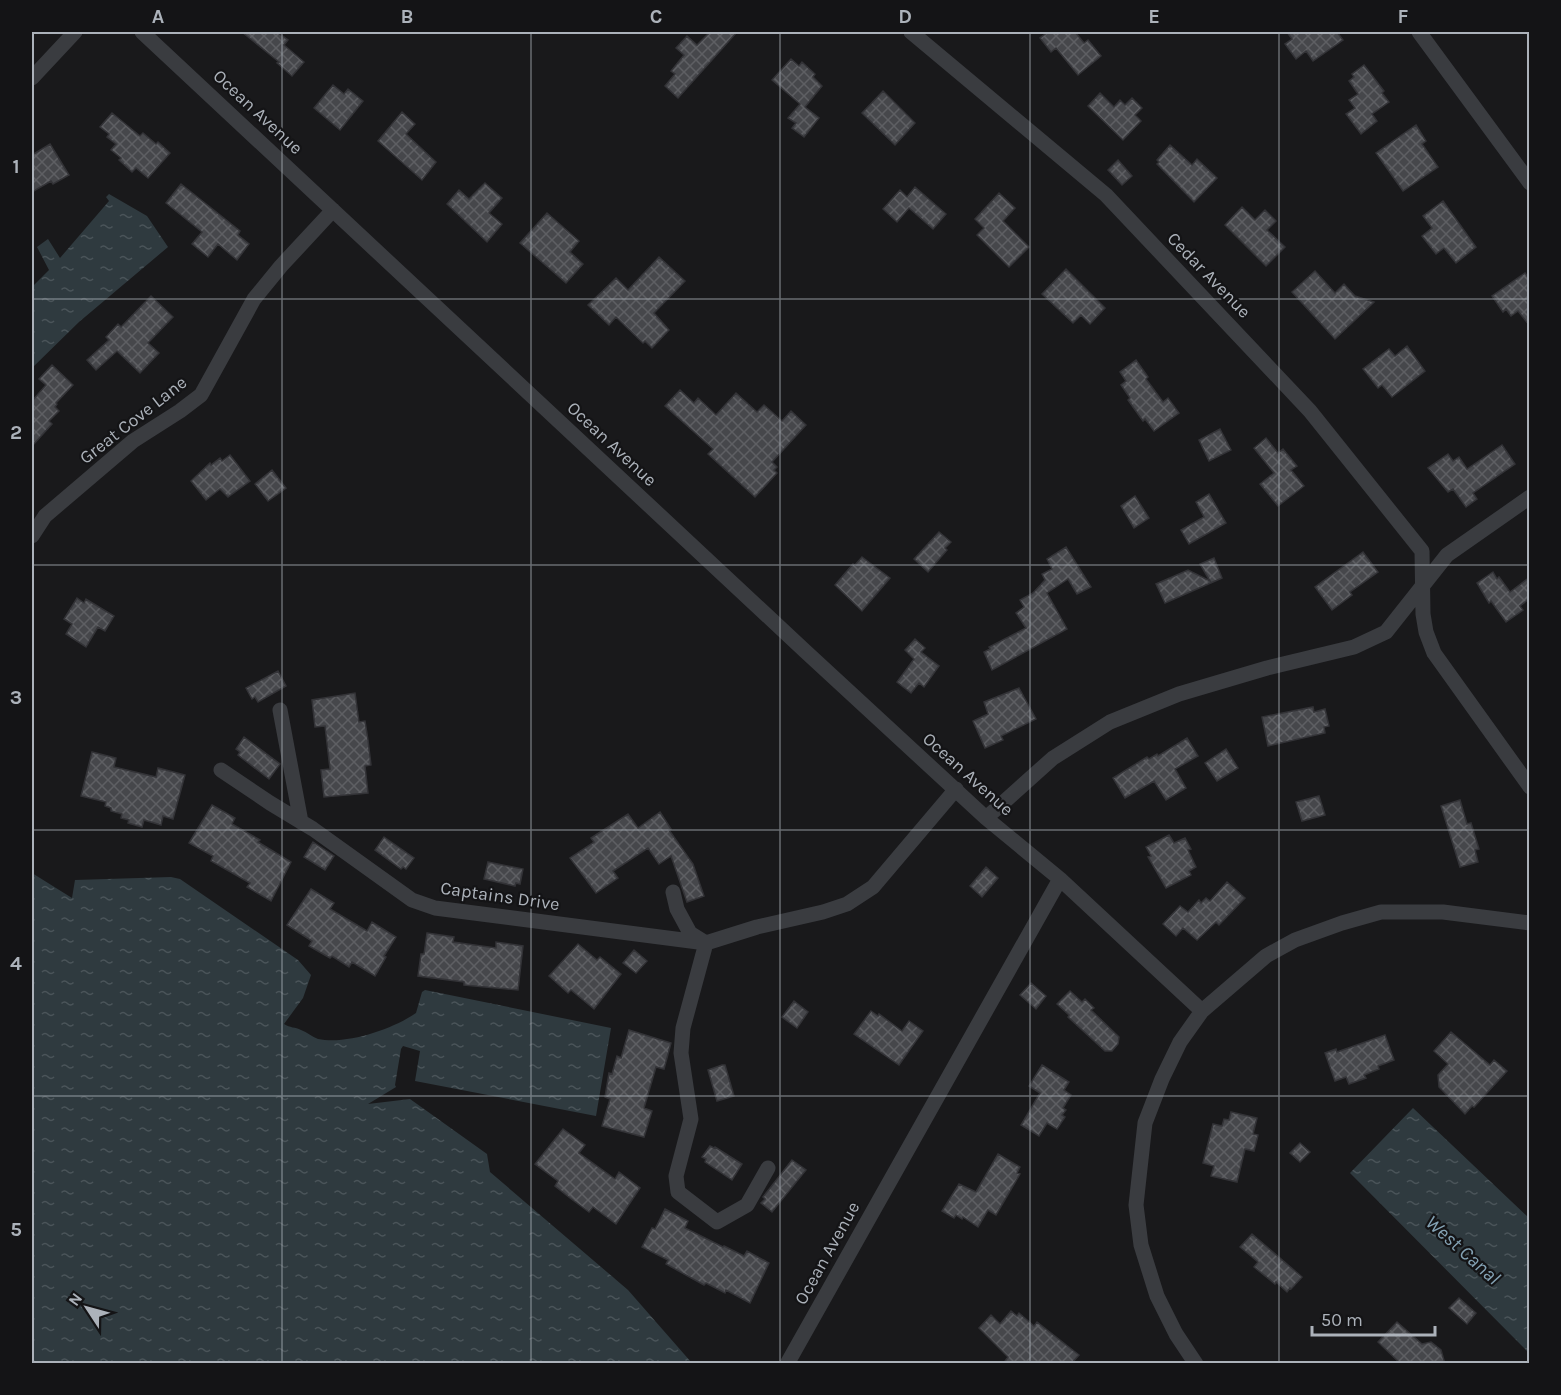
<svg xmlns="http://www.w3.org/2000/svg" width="1561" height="1395" viewBox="0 0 1561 1395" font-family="Karla,sans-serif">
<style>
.water{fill:url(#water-ripples)}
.building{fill:url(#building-cross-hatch);stroke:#333337;stroke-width:1.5}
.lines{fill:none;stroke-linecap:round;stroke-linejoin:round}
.minor{stroke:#3a3c40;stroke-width:15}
.grid{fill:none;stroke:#acb2ba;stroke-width:1.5;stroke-opacity:0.55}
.labels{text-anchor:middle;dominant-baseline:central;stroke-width:4.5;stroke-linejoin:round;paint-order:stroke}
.street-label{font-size:18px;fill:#acb2ba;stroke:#141416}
.water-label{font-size:20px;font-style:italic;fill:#84a2b4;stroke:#141416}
.neatline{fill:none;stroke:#acb2ba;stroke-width:2}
.grid-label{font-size:20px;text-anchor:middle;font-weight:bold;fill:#acb2ba}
</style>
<defs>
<pattern id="water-ripples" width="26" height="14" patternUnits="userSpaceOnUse" patternTransform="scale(1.5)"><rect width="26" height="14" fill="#2f3a3f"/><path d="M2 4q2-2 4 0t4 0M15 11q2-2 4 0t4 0" fill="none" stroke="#4a5459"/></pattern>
<pattern id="building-cross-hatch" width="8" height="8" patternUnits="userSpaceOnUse" patternTransform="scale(1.5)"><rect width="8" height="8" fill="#46474b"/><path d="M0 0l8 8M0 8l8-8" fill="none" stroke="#5e5f63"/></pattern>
</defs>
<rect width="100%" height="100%" fill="#19191b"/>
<path class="water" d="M109,194L147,216L168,247L79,322L32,368V287L49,270L37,247L48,239L60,258L109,201L106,197Z
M32,873L72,898L75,880L171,877L180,879L298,960L311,975L303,998L284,1024C290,1028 295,1027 301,1030C307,1032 312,1037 318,1039C347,1045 393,1029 416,1013L422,992L425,990L611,1028L596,1116L415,1081L420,1051L403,1046L401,1049L395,1085L396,1087L368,1104L410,1099L487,1154L490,1172L628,1290L691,1362L695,1363H32Z
M1413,1108L1529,1218V1353L1350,1173Z"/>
<path class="building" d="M242,32H277L288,40L284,45L304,62L292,76L277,63L279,62Z
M710,32H737L678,98L665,86L675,74L671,71L684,55L676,48L687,36L697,45Z
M1048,32H1075L1084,43L1088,40L1101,56L1078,75L1056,48L1051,52L1040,38Z
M1287,32H1337L1343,40L1313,61L1306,51L1296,59L1285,44L1292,39Z
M791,59L799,66L802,62L815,74L813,77L822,86L805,107L819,118L804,137L792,128L796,123L788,118L800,104L772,80Z
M1364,65L1384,91L1382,93L1389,102L1372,114L1377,121L1361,134L1346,114L1355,108L1349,100L1358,94L1349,81L1354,77L1352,74Z
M333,85L344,94L348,89L363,101L340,130L314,108Z
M883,91L915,123L895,145L862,113Z
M1100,93L1114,107L1120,100L1125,105L1132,98L1142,108L1135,115L1141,121L1123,140L1088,106Z
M402,112L415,124L406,134L436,162L422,180L378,141Z
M112,113L140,136L143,133L156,144L158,142L170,153L148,178L136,168L132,172L119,160L121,158L111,150L116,144L107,137L109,134L100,127Z
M1416,125L1426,141L1422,144L1438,167L1403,191L1376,153Z
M50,144L69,175L53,184L51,181L32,192V155Z
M1170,145L1192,165L1197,159L1217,178L1194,202L1157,164L1159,162L1157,160Z
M1118,160L1132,176L1122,185L1108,170Z
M485,183L502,198L489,213L502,224L487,242L447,204L459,190L469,199Z
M181,184L240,231L238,235L249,244L237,260L218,244L208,257L192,244L202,232L166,203Z
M915,187L946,214L933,229L909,208L897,222L883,209L900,190L907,197Z
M999,193L1015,208L1003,221L1029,247L1009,267L977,235L984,228L975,219Z
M1443,201L1476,247L1456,263L1444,248L1436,254L1422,236L1432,228L1423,216Z
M1242,207L1255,220L1265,210L1276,221L1267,230L1285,247L1266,266L1225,225Z
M547,213L579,241L570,252L583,264L566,283L520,243Z
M659,257L685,281L654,313L669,330L652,348L645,341L643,343L616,317L609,325L588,305L616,278L628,290Z
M1066,269L1105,308L1090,324L1081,315L1073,323L1042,294Z
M1315,271L1335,293L1344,284L1355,296L1374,302L1335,339L1292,292Z
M1525,273L1530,280V326L1518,311L1511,316L1506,309L1503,312L1492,296Z
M151,296L173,317L148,343L159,353L140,373L117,351L96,370L87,360L109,340L106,337L118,324L121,327Z
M1407,346L1425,371L1392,397L1382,385L1378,388L1363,369L1389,349L1395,356Z
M1136,360L1148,377L1146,379L1163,402L1168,398L1179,413L1154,431L1145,419L1143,421L1128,400L1130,398L1121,385L1126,381L1120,372Z
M52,365L73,385L56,403L57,404L55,407L59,411L49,421L52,424L32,446V401L46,385L39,379Z
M680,390L694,403L698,398L716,415L736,393L757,412L764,405L782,421L791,411L806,425L772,462L777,467L774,470L777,473L755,497L708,454L713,449L665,406Z
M1220,429L1231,450L1209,461L1199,440Z
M1266,438L1278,453L1283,449L1297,466L1291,470L1304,486L1278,506L1260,484L1274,473L1254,448Z
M1502,445L1515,464L1473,493L1477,499L1466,507L1453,489L1448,492L1428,468L1448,454L1453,461L1459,457L1467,469Z
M230,455L250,481L228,497L220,489L206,500L191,481L210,463L211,465L220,458L222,461Z
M272,470L286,488L268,501L255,484Z
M1209,494L1226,523L1189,544L1181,530L1204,517L1196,502Z
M1135,496L1149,518L1134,528L1121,506Z
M939,532L951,542L945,548L947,550L928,572L914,559Z
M1066,547L1091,587L1077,594L1068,579L1047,593L1067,629L992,670L984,652L990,649L989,647L1026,628L1016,613L1024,607L1020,600L1033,593L1045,580L1042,574L1052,569L1047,559Z
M1363,552L1378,572L1350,592L1352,595L1332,610L1315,587Z
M862,557L890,578L862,611L835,585L853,564L855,565Z
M1214,558L1222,578L1165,603L1156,584L1188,570L1210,581L1200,564Z
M1493,572L1497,579L1499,577L1510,592L1530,577V598L1520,606L1523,610L1506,622L1491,601L1489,603L1477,583Z
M77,598L84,603L86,599L114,616L105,631L98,627L86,647L66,634L72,624L64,619Z
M915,639L925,648L921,652L939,666L924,687L919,683L911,693L897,682L914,659L905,650Z
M278,671L286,686L258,702L255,697L252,699L246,688Z
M1019,688L1036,719L1001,736L1003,740L985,748L973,721L988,714L984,702Z
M355,693L359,722L365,721L368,740L371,765L365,766L368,793L324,797L321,770L330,769L325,726L315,727L312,700Z
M1313,707L1314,712L1325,709L1329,726L1324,727L1325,733L1268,746L1262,717Z
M244,737L280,764L269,779L238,755L240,752L236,749Z
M1187,738L1198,756L1175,769L1186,788L1166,800L1154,781L1125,798L1113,778L1147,757L1149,759L1157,754L1158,756Z
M1226,749L1238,768L1217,781L1205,763Z
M92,752L116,758L114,767L156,777L158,768L185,775L173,819L163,816L161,825L144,820L142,827L128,823L129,820L121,818L122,814L111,811V808L105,806L106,802L81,796Z
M1319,796L1325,815L1302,821L1296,802Z
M1460,800L1467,824L1471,823L1479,849L1475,850L1478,862L1460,867L1441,806Z
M212,805L235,818L232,824L260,840L258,842L291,862L271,901L247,887L250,883L211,861L213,856L189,843Z
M660,812L671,829L669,830L693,864L704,896L687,902L671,856L659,864L648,848L613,871L618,878L596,893L570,858L594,842L591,838L628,814L638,828Z
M1169,835L1174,843L1185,838L1191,849L1188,850L1196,867L1189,871L1191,875L1166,888L1148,857L1151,856L1146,847Z
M384,837L414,858L406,869L403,867L401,869L375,850Z
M313,842L334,856L325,870L304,857Z
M488,862L523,869L520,884L516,883L515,886L484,879Z
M986,867L998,878L982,897L970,886Z
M1227,882L1245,898L1219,925L1216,922L1197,940L1183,928L1176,936L1163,924L1180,906L1188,912L1199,900L1201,903L1206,898L1210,901Z
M311,889L334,903L330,909L367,931L372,922L396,937L384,956L386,957L375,976L352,962L349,967L332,956L330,958L309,946L312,941L287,925Z
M427,933L454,937L453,942L496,948V942L523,946L518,990L464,985V982L418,976L421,954H424Z
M578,944L597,960L600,957L621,974L594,1009L571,990L568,993L549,976Z
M634,950L647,961L636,973L623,963Z
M1031,983L1046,996L1036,1009L1020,995Z
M1070,991L1082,1002L1085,999L1094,1008L1091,1010L1119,1037L1118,1044L1112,1051H1105L1068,1017L1069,1015L1057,1004Z
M794,1001L808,1012L797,1028L782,1017Z
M871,1011L878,1016L879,1014L902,1031L909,1021L923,1031L899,1065L854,1034Z
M629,1030L671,1043L664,1069L656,1067L644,1108L652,1111L644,1137L602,1126L610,1099L605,1097L609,1073L612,1074L617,1056L621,1058Z
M1451,1032L1490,1065L1494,1060L1507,1071L1474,1107L1472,1106L1465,1114L1439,1087L1438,1075L1448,1064L1434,1051Z
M1385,1035L1394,1060L1378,1066L1379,1069L1364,1075L1366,1078L1349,1084L1346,1077L1335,1081L1325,1053L1336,1049L1337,1052Z
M722,1065H725L734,1096L717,1101L708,1070Z
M1042,1065L1069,1082L1064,1090L1071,1095L1063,1108L1066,1110L1062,1115L1065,1117L1057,1129L1047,1123L1039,1136L1021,1125L1040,1093L1029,1086Z
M1231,1112L1257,1118L1253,1134L1258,1135L1254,1151L1245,1149L1237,1182L1211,1176L1214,1166L1203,1163L1213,1124L1222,1126L1224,1119L1229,1120Z
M563,1129L585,1145L579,1153L615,1179L619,1172L640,1188L616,1224L593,1207L589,1212L570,1198L555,1186L558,1181L535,1164Z
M1300,1143L1310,1152L1300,1162L1290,1153Z
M710,1146L714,1148L715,1147L742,1164L732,1180L705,1162L706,1159L702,1157Z
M998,1154L1020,1167L1017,1173L1020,1174L996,1215L988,1210L978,1227L963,1217L962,1219L956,1215L954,1218L942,1211L959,1184L976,1192Z
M792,1160L806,1170L772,1212L761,1203L765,1199L763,1197Z
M665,1209L688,1221L685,1228L723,1247L724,1246L744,1256L747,1251L769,1263L750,1303L726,1290L725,1293L706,1283L704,1285L666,1264L668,1260L642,1247L652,1228L655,1229Z
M1252,1234L1302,1277L1291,1289L1290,1288L1287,1292L1276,1282L1275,1284L1254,1267L1258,1262L1240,1247Z
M1459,1298L1476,1313L1467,1324L1449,1308Z
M1011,1311L1017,1316L1019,1313L1034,1326L1037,1322L1079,1355L1071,1364H1003L1008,1357L979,1328L991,1315L1000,1324Z
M1397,1322L1422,1344L1431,1342L1441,1350L1445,1364H1401L1378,1342Z"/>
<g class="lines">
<path class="minor" d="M142,32L805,651L986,818L1060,879L1202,1011
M911,32L1106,195L1310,411L1422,551L1423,614L1426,632L1434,653L1530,787
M1419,32L1530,183
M32,78L75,32
M32,536L45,516L133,441L180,411L201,395L254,299L281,266L333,210
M280,710L301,822
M221,770L270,803L313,829L412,900L435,908L706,943L757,927L823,912L847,904L873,887L956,789
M986,818L1053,758L1110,722L1179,694L1267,668L1354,647L1386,632L1447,555L1530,497
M673,892L677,909L690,933L706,943L683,1028L681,1053L691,1119L676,1176L678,1192L717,1222L747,1205L768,1168
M787,1364L1060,879
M1196,1364L1176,1334L1157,1296L1141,1245L1136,1205L1145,1123L1162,1079L1180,1042L1202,1011L1266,956L1295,940L1342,923L1381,912H1443L1530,923"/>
</g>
<path class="grid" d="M282,32V1364M531,32V1364M780,32V1364M1030,32V1364M1279,32V1364M32,299H1530M32,565H1530M32,830H1530M32,1096H1530"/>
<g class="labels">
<g class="street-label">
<text transform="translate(258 112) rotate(43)">Ocean Avenue</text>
<text transform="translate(1209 275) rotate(46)">Cedar Avenue</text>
<text transform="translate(133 420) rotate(-38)">Great Cove Lane</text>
<text transform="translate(612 444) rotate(43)">Ocean Avenue</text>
<text transform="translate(968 774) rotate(42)">Ocean Avenue</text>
<text transform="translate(500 896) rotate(8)">Captains Drive</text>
<text transform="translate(827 1253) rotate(-61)">Ocean Avenue</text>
</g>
<g class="water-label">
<text transform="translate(1463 1250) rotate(42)">West Canal</text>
</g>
</g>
<rect width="1561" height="1395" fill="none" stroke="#141416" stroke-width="66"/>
<g transform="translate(87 1308) rotate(306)" stroke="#141416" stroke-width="4.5" paint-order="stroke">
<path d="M0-4.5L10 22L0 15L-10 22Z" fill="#acb2ba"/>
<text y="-9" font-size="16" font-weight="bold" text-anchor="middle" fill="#acb2ba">N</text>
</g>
<path d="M1312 1326v9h123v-9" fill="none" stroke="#acb2ba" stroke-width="3"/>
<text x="1321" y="1326" font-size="18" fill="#acb2ba" stroke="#141416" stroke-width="4.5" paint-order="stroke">50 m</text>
<rect x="33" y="33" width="1495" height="1329" class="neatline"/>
<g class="grid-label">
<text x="158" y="23">A</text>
<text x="407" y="23">B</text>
<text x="656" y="23">C</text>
<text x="905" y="23">D</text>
<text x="1154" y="23">E</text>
<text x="1403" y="23">F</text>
<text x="16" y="173">1</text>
<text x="16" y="439">2</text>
<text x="16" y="704">3</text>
<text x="16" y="970">4</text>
<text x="16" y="1236">5</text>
</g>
</svg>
